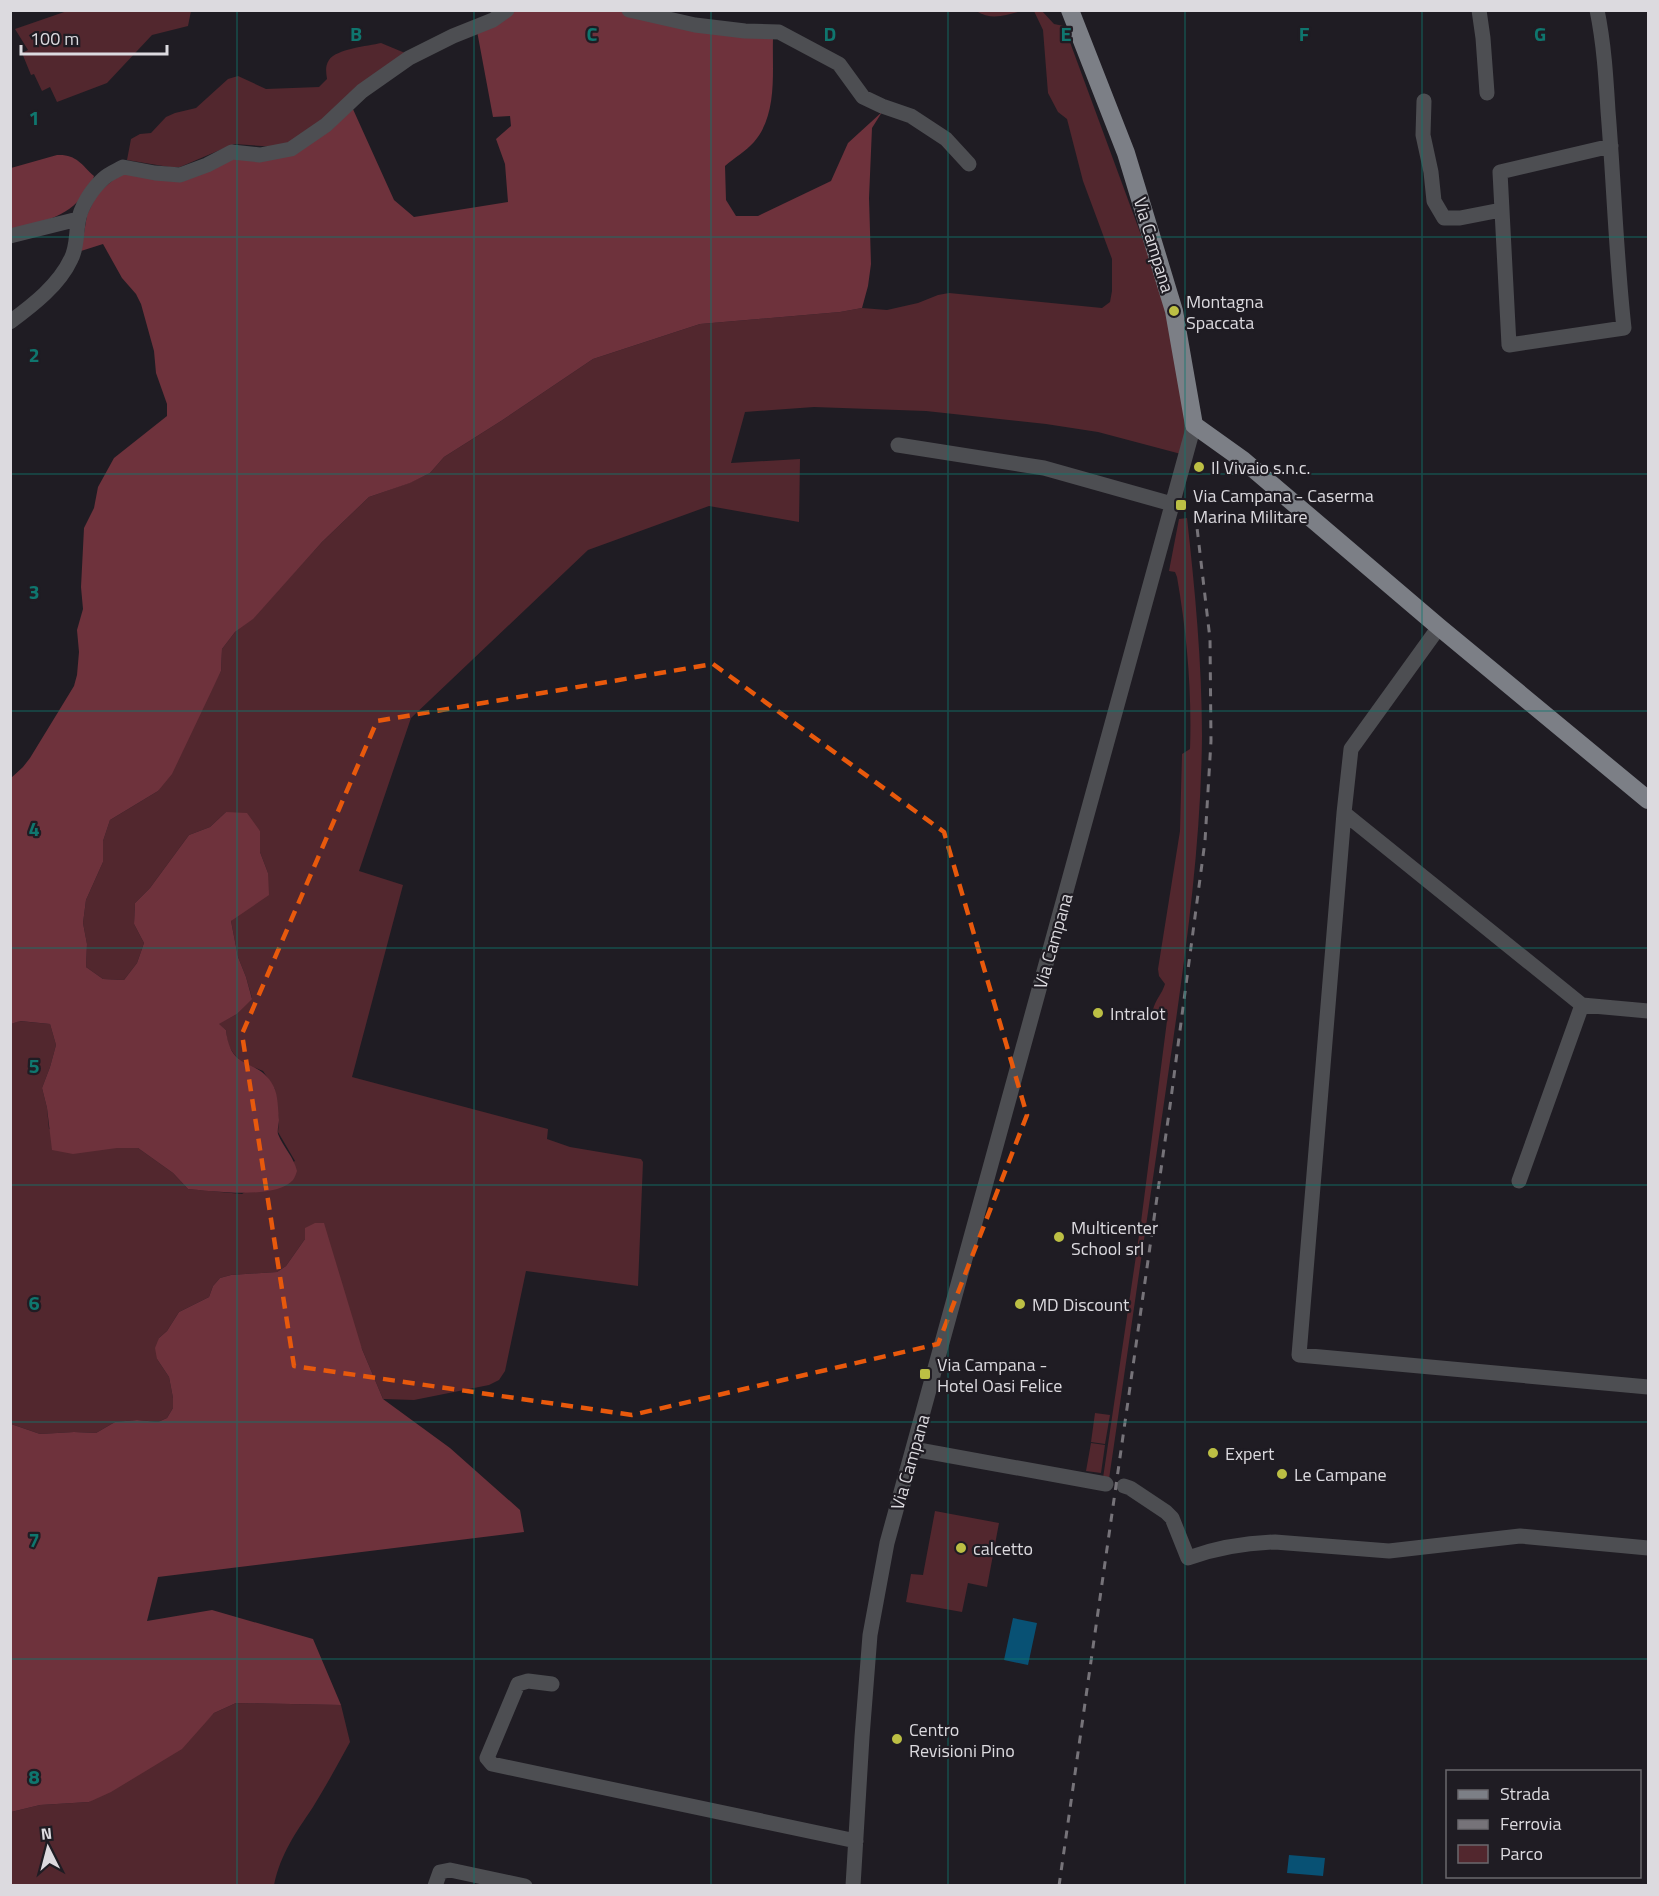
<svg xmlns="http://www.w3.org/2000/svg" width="1659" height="1896" viewBox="0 0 1659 1896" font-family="'Titillium Web',sans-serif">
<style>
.green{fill:#52272e}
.forest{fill:#6e323c}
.water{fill:#085174}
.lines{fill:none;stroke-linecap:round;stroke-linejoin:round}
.minor{stroke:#4d4e52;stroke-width:15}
.major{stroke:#7c7f86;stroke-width:18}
.rail{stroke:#767379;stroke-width:3;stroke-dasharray:8 8;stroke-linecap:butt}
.marked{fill:none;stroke:#e8590c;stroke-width:4.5;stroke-dasharray:12 8;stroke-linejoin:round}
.grid{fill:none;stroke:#0f766e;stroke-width:1.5;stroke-opacity:0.55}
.poi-dot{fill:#bcbf44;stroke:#1f1c23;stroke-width:2}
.labels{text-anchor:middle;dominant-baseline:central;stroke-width:4.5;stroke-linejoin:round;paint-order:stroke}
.street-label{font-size:18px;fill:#dcdadf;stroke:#1f1c23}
.poi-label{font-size:18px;fill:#dcdadf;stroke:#1f1c23;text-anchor:start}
.grid-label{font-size:20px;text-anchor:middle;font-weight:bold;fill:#0f766e;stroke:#1f1c23;stroke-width:4.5;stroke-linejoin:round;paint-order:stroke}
</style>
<rect width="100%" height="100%" fill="#1f1c23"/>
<path class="green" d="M70,10H191V11L188,26L152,35L107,83L57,102L50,87L42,91L34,74L31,75L22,53L28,50L15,29Z
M976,11V10L1022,11C1006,15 992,21 976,11Z
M1034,11H1042L1054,24L1064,26L1158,281L1189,411L1181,454L1098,432L1046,424L926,411L814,407L745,412L731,463L800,459L799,522L709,506L588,550L411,718L359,871L403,885L352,1077L548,1129L547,1139L570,1147L641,1159L643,1162L638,1286L526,1271L505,1371L499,1380L489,1385L414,1400L383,1399L362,1349L305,1228V1239L286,1266L277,1272L231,1275L220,1278L213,1286L209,1297L179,1312L167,1331L159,1338L157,1359L169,1377L173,1398V1408L167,1418L158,1422L137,1420L115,1422L96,1433L74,1432L40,1434L11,1424V1024L19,1021L50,1024L56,1045L50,1067L42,1088L47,1108L49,1129L117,1148H138L173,1173L188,1189L242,1194L295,1161L278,1132L279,1122L275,1089L263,1071L241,1062L234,1054L228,1045L226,1030L218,1024L237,1014L252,998L246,977L238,957L231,921L268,873L260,852V831L226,812L210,827L189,835L150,888L135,903L134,924L144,943L137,963L124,980L103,979L86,967L87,944L83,923L86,900L103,862V841L110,820L158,791L221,671L222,649L235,632L253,618L322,542L369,497L409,483L430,473L444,457L501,421L593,359L700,324L840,312L862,308L887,310L918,303L938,295L949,293L1102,308L1110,302L1112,291V259L1083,181L1067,119L1058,112L1048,93L1043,30Z
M381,43L405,53L296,140L276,147L234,144L180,167H169L127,160L131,139L140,134L151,133L166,117L175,113L196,108L228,79L238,76L266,89L319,87L327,79C326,72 325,66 329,60C336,49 368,46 381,43Z
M1187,518C1195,590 1202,663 1202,736C1201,854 1183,972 1166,1089C1147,1219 1128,1349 1109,1479L1103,1478L1141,1222L1168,1013L1153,1010C1155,1000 1162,994 1165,984L1159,976L1158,969L1180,831L1182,754L1190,749C1192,692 1187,634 1177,577L1175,572L1169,571L1179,519Z
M1095,1413L1110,1415L1105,1444L1091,1442Z
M1091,1443L1105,1445L1101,1473L1086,1471Z
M935,1511L999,1523L987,1587L968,1583L962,1612L906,1602L911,1574L923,1575Z
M236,1703L341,1705L350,1742C338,1764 326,1786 313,1807C295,1834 281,1853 274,1885L11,1886V1812L40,1805L89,1802L197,1730L214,1713Z"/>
<path class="forest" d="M510,11H622L773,38C772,72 778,114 754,142C746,151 734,158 725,166L726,200L736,216H758L831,181L848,143L882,112L872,128L869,198L871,264L868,286L862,308L840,312L700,324L593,359L501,421L444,457L430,473L410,483L369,497L322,542L253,619L235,632L222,649L221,671L172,774L158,791L110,820L103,841V862L86,900L83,923L87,944L86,967L103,979L124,980L137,963L144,943L134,924L135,903L150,888L189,835L210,827L226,812L247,813L260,831V852L268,873L269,895L231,921L238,957L246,977L252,999L237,1014L219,1024L226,1030C231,1075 258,1055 274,1087C278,1095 278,1110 279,1120C279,1124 277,1130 278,1134C283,1147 294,1157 297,1171C296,1174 295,1177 293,1180C276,1200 212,1191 188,1189L173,1173L138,1148H117L73,1154L52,1150L47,1108L42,1088L50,1067L56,1045L50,1024L20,1021L11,1024V778L23,767L30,758L74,686L77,675L79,652L77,630L83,609L81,587L84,528L94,508L98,487L114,458L167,416V404L156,373L154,351L141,304L136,294L122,278L103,244L81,251L87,215L97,194L121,173L174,178L231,156L268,159L352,107L394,200L414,217L508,202L505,164L496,139L511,126L510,116L493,117L477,31Z
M57,155C76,154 81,164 94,176C92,183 89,187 85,193C66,219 40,222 11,230V168Z
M315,1223H324L362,1349L383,1399L450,1448L520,1510L524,1532L158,1577L147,1621L212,1610L313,1639L341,1705L236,1703L214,1713L182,1749L111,1792L89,1802L40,1805L11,1812V1424L40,1434L74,1432L96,1433L115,1422L137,1420L158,1422L167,1418L173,1408V1398L169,1377L157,1359L155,1348L159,1338L167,1331L179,1312L209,1297L213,1286L220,1278L231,1275L277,1272L286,1266L305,1239V1228Z"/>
<path class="water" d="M1013,1618L1037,1623L1028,1665L1004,1660Z
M1289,1855L1325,1858L1323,1876L1287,1873Z"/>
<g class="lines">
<path class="minor" d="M629,10L695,25L745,31L779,32L839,64L863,97L882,106L911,116L946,139L969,164
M1479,10L1483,38L1487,93
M1597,10C1604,44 1606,78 1608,111C1614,184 1616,256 1624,328L1509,345L1500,172L1611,146
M1424,101L1423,135L1431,172L1434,201L1444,218H1460L1501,210
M10,236L78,219
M10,322C33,305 59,285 71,259C77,248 76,235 78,223C80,207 92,189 103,179C108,174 116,171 123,167L155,173L180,175L207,165L232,152L260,155L291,149L326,125L362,91L409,58L453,36L493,20L507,10
M898,445L1044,468L1172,504
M1439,627L1351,749L1344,813L1299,1355L1648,1387
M1344,813L1582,1005
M1519,1181L1582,1005L1648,1011
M913,1449L1106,1484
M1124,1486L1130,1488L1166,1512L1172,1518L1188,1558C1216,1548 1245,1543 1275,1542L1389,1551L1520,1536L1648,1548
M552,1684L528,1681L518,1684L487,1758L492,1764L856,1841
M435,1886L440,1872L450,1870L525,1886
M853,1886L862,1737L870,1635L887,1543L1194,425"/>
<path class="major" d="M1070,10L1126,153L1174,311L1194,425L1243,460L1439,627L1648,800"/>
<path class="rail" d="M1059,1886L1170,1106L1205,841L1211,741L1210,639L1196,519"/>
</g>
<path class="marked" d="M713,664L944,832L1027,1115L938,1344L632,1415L294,1366L242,1034L377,721Z"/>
<path class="grid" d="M237,10V1886M474,10V1886M711,10V1886M948,10V1886M1185,10V1886M1422,10V1886M10,237H1648M10,474H1648M10,711H1648M10,948H1648M10,1185H1648M10,1422H1648M10,1659H1648"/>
<g class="poi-dot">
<circle cx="1174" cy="311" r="6"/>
<circle cx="1199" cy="467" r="6"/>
<rect x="1175" y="499" width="12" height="12" rx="3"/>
<circle cx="1098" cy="1013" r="6"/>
<circle cx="1059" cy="1237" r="6"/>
<circle cx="1020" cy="1304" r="6"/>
<rect x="919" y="1368" width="12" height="12" rx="3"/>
<circle cx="1213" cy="1453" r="6"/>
<circle cx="1282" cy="1474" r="6"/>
<circle cx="961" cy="1548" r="6"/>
<circle cx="897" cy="1739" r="6"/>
</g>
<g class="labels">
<g class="street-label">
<text transform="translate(1154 245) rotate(73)">Via Campana</text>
<text transform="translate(1053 941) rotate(-74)">Via Campana</text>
<text transform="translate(910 1462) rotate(-74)">Via Campana</text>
</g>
<g class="poi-label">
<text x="1186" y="301">Montagna<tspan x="1186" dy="21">Spaccata</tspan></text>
<text x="1211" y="467">Il Vivaio s.n.c.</text>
<text x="1193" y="495">Via Campana - Caserma<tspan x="1193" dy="21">Marina Militare</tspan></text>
<text x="1110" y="1013">Intralot</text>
<text x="1071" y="1227">Multicenter<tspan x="1071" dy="21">School srl</tspan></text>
<text x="1032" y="1304">MD Discount</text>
<text x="937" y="1364">Via Campana -<tspan x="937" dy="21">Hotel Oasi Felice</tspan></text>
<text x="1225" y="1453">Expert</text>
<text x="1294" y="1474">Le Campane</text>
<text x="973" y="1548">calcetto</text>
<text x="909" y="1729">Centro<tspan x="909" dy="21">Revisioni Pino</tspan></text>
</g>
</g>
<g class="grid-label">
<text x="356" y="41">B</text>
<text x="592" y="41">C</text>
<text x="830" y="41">D</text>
<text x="1066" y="41">E</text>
<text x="1304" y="41">F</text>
<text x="1540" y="41">G</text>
<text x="34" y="125">1</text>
<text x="34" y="362">2</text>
<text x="34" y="599">3</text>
<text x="34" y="836">4</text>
<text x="34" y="1073">5</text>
<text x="34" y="1310">6</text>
<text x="34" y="1547">7</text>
<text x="34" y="1784">8</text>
</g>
<rect width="1659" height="1896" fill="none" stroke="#dcdadf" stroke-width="24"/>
<rect x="1446" y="1770" width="195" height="108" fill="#1f1c23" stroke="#6b686e" stroke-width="1.5"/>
<rect x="1458" y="1790" width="30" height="9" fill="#7c7f86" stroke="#6b686e" stroke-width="1.5"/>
<text x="1500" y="1800" font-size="18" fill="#dcdadf">Strada</text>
<rect x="1458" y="1820" width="30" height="9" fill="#767379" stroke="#6b686e" stroke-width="1.5"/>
<text x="1500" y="1830" font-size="18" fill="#dcdadf">Ferrovia</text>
<rect x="1458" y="1845" width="30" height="18" fill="#52272e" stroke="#6b686e" stroke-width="1.5"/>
<text x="1500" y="1860" font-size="18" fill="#dcdadf">Parco</text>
<g transform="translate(48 1848) rotate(354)" stroke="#1f1c23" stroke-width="4.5" paint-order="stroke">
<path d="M0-4.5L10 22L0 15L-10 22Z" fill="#dcdadf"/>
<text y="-9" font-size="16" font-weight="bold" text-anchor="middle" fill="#dcdadf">N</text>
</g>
<path d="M21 45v9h146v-9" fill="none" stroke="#dcdadf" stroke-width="3"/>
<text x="30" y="45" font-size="18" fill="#dcdadf" stroke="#1f1c23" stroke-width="4.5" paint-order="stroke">100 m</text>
</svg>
